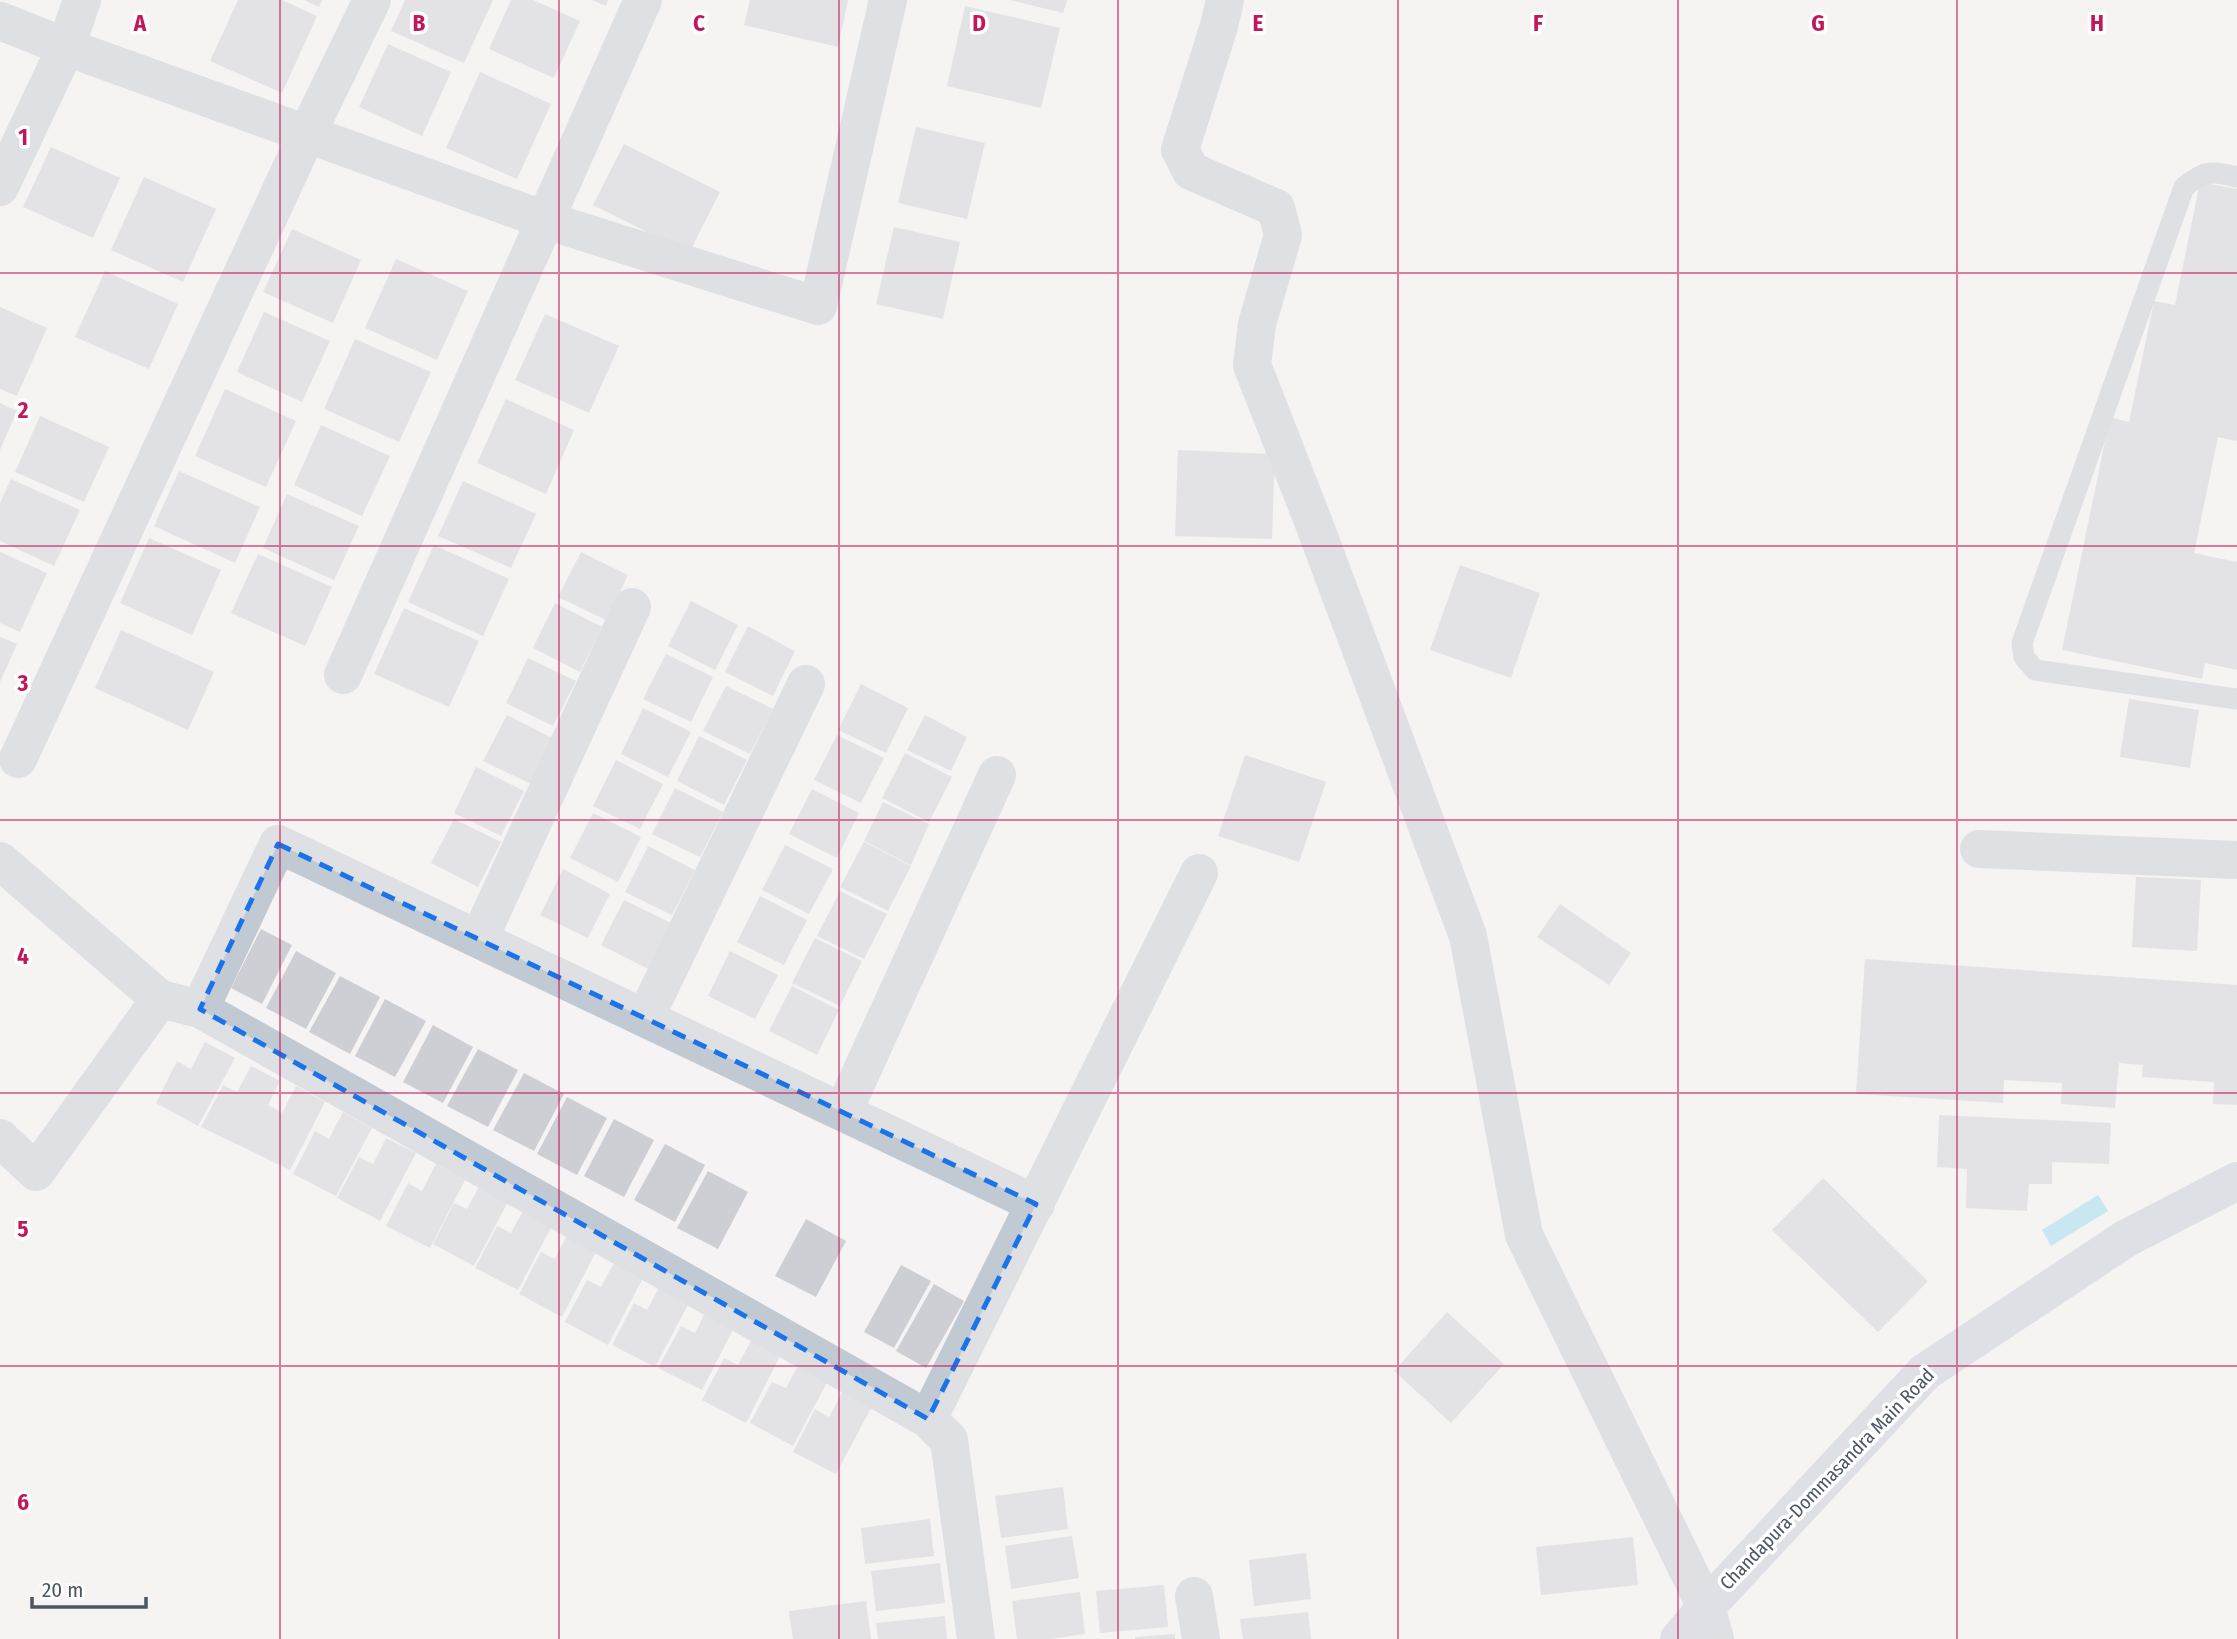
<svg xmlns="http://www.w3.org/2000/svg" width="2237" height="1639" viewBox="0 0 2237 1639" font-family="'Fira Sans Condensed',sans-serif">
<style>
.water{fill:#90daee}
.building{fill:#cdcfd5}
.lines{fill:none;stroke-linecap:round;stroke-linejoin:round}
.lane{stroke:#c1cad2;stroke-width:21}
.street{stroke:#c1cad2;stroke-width:38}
.secondary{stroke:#c1cbd6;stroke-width:38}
.marked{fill:none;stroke:#1a73e8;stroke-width:5;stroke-dasharray:14 9;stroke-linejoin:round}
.grid{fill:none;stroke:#c2185b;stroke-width:2;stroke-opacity:0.55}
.labels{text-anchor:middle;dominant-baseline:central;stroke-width:7;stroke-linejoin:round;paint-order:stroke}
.street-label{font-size:19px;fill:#4a5661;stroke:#fff}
.grid-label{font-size:23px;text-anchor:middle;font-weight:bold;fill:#c2185b;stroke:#fff;stroke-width:7;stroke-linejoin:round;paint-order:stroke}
</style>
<rect width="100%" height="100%" fill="#f5f3f3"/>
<path class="water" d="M2098,1195L2108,1211L2051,1246L2042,1230Z"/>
<path class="building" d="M238,0H282L317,16L282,93L210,61Z
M304,0H322L319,7Z
M405,0H493L464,63L391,31Z
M511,0H533L580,21L554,78L489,49Z
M592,0H608L606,6Z
M750,0H848L838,47L744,25Z
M1010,0H1067L1063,13Z
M965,6L1060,28L1041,108L947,86Z
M388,44L451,72L422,136L359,107Z
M480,72L551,104L517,179L446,148Z
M916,127L985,143L967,219L898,203Z
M624,144L720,192L689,253L593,205Z
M51,147L120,178L93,238L23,207Z
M144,177L216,209L183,282L111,250Z
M2200,182L2237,189V441L2218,437L2194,553L2237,562V670L2205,663L2202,679L2062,650L2110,417L2129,422L2154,301L2175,305Z
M894,227L960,242L943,319L876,304Z
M292,229L361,260L333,323L263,292Z
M396,259L468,291L437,360L365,328Z
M105,271L178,304L149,369L75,337Z
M0,307L47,328L17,396L0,389Z
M264,312L330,341L302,402L237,372Z
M545,314L619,346L589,413L515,380Z
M355,339L431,372L399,442L324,409Z
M225,389L296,421L266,487L195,456Z
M506,399L574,430L546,494L477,463Z
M0,403L17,411L0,450Z
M40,416L109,447L84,502L15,472Z
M321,425L390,456L362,516L294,485Z
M1178,450L1275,454L1272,539L1175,536Z
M179,471L260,507L235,563L154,526Z
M11,479L80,510L54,566L0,541V503Z
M463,481L536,514L511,568L438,536Z
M287,494L359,526L334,580L263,548Z
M149,538L221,570L192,635L120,603Z
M434,545L509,579L483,636L408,602Z
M0,552L47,573L20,632L0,623Z
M581,552L628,575L606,620L558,597Z
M258,554L332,587L305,646L231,613Z
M1460,565L1540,593L1511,678L1430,650Z
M691,601L738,625L715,670L668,646Z
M555,603L602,627L580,672L533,648Z
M404,608L479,641L449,707L374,674Z
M748,626L795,651L773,696L725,672Z
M121,630L214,672L188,730L95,688Z
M0,637L17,644L0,682Z
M666,654L713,677L691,722L643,699Z
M528,658L576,681L553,726L506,703Z
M861,684L908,708L886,753L838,730Z
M726,686L773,709L750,754L703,731Z
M2129,699L2199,710L2190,768L2120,757Z
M643,708L691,732L668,777L621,754Z
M507,715L554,739L531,784L483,761Z
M925,715L967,737L951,771L907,750Z
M837,735L884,758L861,803L814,780Z
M699,736L747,760L724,805L677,781Z
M905,753L952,777L929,822L882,798Z
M1245,755L1326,782L1299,862L1218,836Z
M616,760L663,784L640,829L593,806Z
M476,767L524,791L501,836L454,813Z
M675,788L723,812L700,857L652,834Z
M812,789L859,813L837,858L789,834Z
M883,802L929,824L911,865L864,841Z
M593,813L641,837L618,882L570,858Z
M454,819L501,842L478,887L431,863Z
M864,842L911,866L888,911L840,887Z
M785,845L833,869L809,914L762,890Z
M648,846L695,870L672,915L625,892Z
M563,869L610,894L588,938L540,915Z
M2136,877L2201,880L2197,951L2132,947Z
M840,891L887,914L864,959L817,936Z
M760,896L807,920L784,965L737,942Z
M624,900L671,923L648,969L601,945Z
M1560,904L1631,953L1609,985L1537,937Z
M261,929L292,945L262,1004L231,988Z
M815,938L862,961L840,1006L792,983Z
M296,951L336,973L306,1029L266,1008Z
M730,951L778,975L755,1019L708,996Z
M1865,959L2237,985V1105L2213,1104L2214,1082L2142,1077L2143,1065L2119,1063L2115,1108L2061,1104L2062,1083L2004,1080L2003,1103L1856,1094Z
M340,976L380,997L350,1054L309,1032Z
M792,986L839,1010L817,1055L769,1031Z
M385,999L426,1021L395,1077L355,1056Z
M433,1025L473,1047L443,1103L403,1082Z
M205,1042L235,1058L198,1126L156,1103L177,1061L191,1069Z
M478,1049L518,1070L488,1127L447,1106Z
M251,1066L280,1081L268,1105L282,1113L296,1086L325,1102L290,1170L201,1127L223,1085L237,1092Z
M524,1073L564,1094L534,1151L493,1130Z
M567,1097L607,1118L577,1175L537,1154Z
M343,1112L372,1128L336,1196L293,1174L315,1131L329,1139Z
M1939,1115L2111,1123L2109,1164L2052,1162V1184H2029L2027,1211L1966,1208L1967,1169L1937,1167Z
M614,1119L654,1140L624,1197L584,1176Z
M386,1138L416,1153L380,1221L337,1198L359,1157L373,1164Z
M665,1144L705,1165L675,1222L634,1200Z
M436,1164L465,1180L430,1248L386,1226L408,1183L422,1191Z
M708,1171L748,1192L718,1249L677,1228Z
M1823,1178L1928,1281L1878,1332L1772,1230Z
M481,1183L510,1198L474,1266L433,1244L454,1203L467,1209Z
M525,1207L554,1222L518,1290L475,1268L497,1226L511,1233Z
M806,1219L846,1241L816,1297L775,1276Z
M568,1233L598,1248L562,1317L519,1294L541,1252L555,1259Z
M615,1261L644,1276L608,1345L565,1322L587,1280L601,1287Z
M901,1265L931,1281L894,1348L864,1332Z
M661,1284L691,1299L655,1367L612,1345L634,1303L647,1310Z
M934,1284L964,1301L926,1368L896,1351Z
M708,1307L737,1322L702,1390L658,1368L681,1326L695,1333Z
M1447,1312L1504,1364L1451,1423L1394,1371Z
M752,1339L781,1354L746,1423L702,1400L724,1358L738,1365Z
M800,1362L830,1377L793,1446L750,1423L772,1382L786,1388Z
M843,1391L872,1406L836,1474L793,1452L815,1409L829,1417Z
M1063,1487L1068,1529L1001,1538L995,1496Z
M930,1519L934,1556L865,1564L861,1528Z
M1072,1536L1079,1578L1011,1589L1005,1546Z
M1633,1537L1638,1585L1541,1595L1536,1547Z
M1306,1553L1311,1599L1254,1606L1249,1560Z
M940,1563L945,1603L876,1611L871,1571Z
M1164,1585L1168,1627L1100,1633L1096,1591Z
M1080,1592L1085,1634L1050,1639H1017L1012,1601Z
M866,1601L871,1639H793L789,1611Z
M1308,1612L1311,1639H1243L1240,1619Z
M945,1616L947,1639H878L876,1623Z
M1175,1634V1639H1135V1637Z"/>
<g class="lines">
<path class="lane" d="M2237,177C2211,170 2204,171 2184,187L2022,643L2024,657L2035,670L2237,699"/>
<path class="street" d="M1225,0L1219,26L1180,150L1191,171L1276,208L1283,235L1257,324L1252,365L1313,521L1468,936L1524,1235L1706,1607L1715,1639
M0,21L66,47L545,220L818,306L888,0
M0,187L66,47L82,0
M343,675L643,0
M18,759L307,134L372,0
M1979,849L2237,860
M0,861L160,999L200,1009L928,1419L949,1440L976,1639
M479,939L632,607
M200,1009L278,844L1036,1204
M645,1018L806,684
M843,1112L997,775
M0,1138L36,1172L160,999
M928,1419L1199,873
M1194,1596L1201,1639"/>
<path class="secondary" d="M1679,1639L1706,1607L1925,1372L2125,1239L2237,1181"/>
</g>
<path d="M0 0H2237V1639H0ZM278,844L1036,1204L928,1419L200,1009Z" fill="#f5f3f3" fill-opacity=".55" fill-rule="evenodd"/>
<path class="marked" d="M278,844L1036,1204L928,1419L200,1009Z"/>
<path class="grid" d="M280,0V1639M559,0V1639M839,0V1639M1118,0V1639M1398,0V1639M1678,0V1639M1957,0V1639M0,273H2237M0,546H2237M0,820H2237M0,1093H2237M0,1366H2237"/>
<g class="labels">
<g class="street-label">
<text transform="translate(1827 1479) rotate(-46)">Chandapura-Dommasandra Main Road</text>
</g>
</g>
<g class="grid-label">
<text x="140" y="31">A</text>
<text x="419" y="31">B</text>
<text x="699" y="31">C</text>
<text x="979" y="31">D</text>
<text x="1258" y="31">E</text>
<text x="1538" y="31">F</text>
<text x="1818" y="31">G</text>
<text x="2097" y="31">H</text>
<text x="23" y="145">1</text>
<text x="23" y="418">2</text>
<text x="23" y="691">3</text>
<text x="23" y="964">4</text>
<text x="23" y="1237">5</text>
<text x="23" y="1510">6</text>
</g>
<path d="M32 1597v10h114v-10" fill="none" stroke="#4a5661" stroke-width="3.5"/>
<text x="42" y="1597" font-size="21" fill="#4a5661" stroke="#ffffff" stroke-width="5" paint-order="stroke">20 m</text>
</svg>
